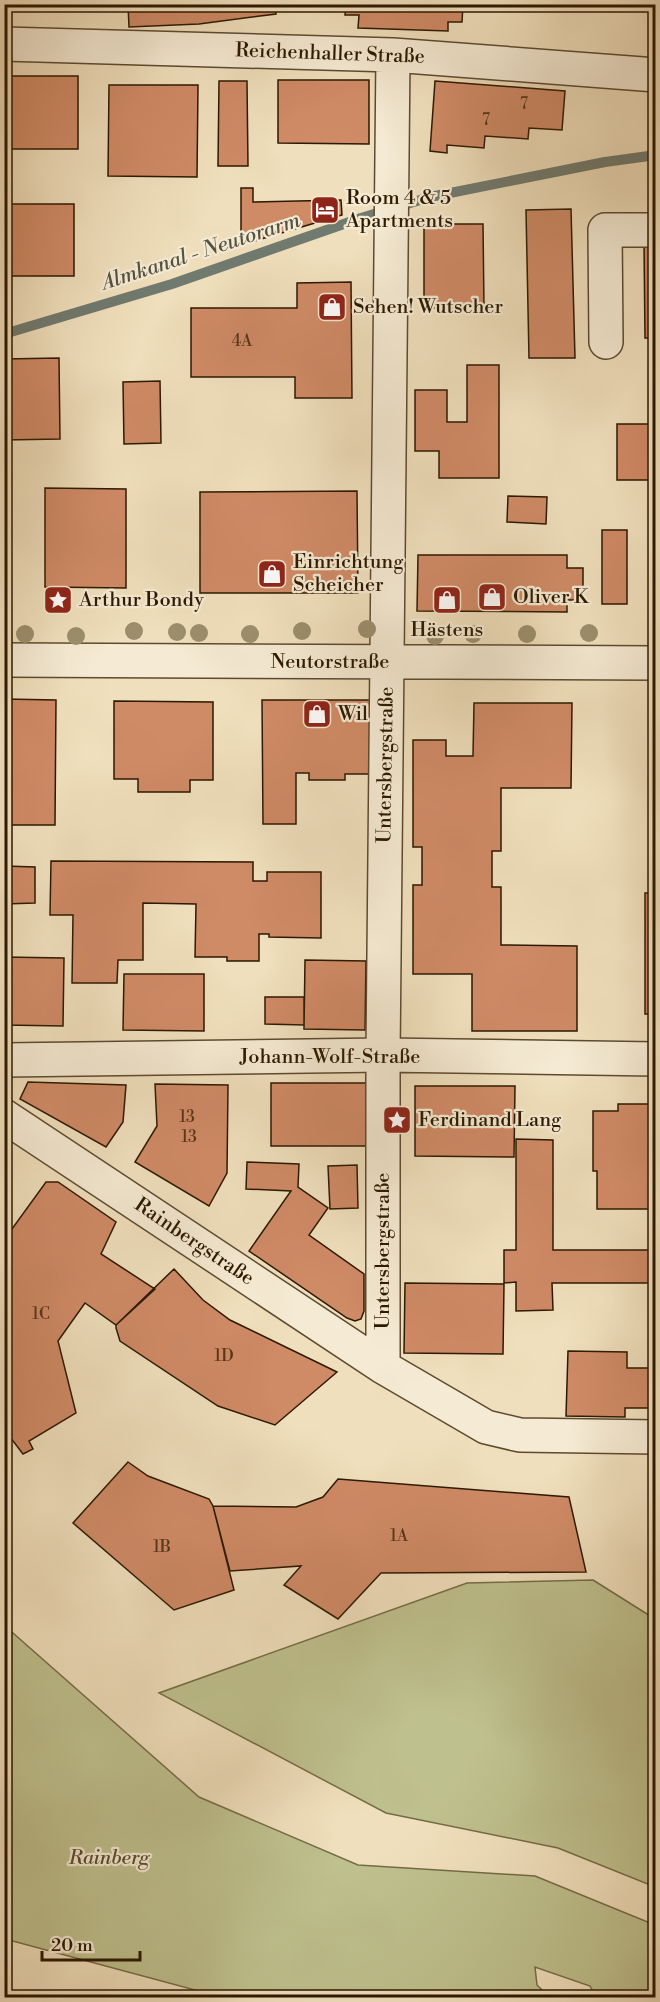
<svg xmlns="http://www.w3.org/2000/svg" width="660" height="2002" viewBox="0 0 660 2002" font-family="'Libre Bodoni',serif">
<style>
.green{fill:#bec08d;stroke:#756c47;stroke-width:1.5}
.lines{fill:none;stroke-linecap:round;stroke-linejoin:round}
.stream{stroke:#707a6f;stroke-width:10}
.building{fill:#cf8a66;stroke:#2c1901;stroke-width:1.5}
.minor-casing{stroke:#5d4a30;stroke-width:36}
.minor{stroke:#f5ead3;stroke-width:33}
.tree{fill:#9c8e6c}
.labels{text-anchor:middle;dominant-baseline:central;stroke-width:4.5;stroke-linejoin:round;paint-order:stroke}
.number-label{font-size:16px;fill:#55351a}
.street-label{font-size:20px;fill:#2c1901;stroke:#f5ead3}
.poi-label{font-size:20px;fill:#2c1901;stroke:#f5ead3;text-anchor:start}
.park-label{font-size:20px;font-style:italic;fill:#584b2b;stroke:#f5ead3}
.water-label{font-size:21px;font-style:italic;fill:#545241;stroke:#f5ead3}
</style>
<rect width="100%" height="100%" fill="#f0dfbc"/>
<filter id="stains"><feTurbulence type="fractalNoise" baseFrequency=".00333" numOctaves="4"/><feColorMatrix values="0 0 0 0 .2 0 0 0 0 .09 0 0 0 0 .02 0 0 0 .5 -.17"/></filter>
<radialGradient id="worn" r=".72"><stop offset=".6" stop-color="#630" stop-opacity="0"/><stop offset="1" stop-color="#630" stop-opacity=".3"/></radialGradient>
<path class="green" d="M593,1580L655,1619V1887L558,1848L386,1813L159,1693L467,1583Z
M5,1626L199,1797L358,1865L535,1876L655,1925V1997H596L590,1986L535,1967L537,1985L549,1997H221L5,1939Z"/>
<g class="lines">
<path class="stream" d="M4,334L172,284L361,218L430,197L605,162L656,155"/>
</g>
<path class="building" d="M128,4H275L276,14L199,24L129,27Z
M346,4H463L462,22H448V31L358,28L359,15H345Z
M4,76H78V149H4Z
M278,80H369V144L278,143Z
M219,81H247L248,166H218Z
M435,81L565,91L562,130L529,128L528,139L485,136L484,148L447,145V153L430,151Z
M109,85H198L197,177L108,176Z
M241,188H253V202L341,200L342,215L241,245Z
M4,204H74V276H4Z
M571,209L575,358H529L526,210Z
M424,224H483L484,308H424Z
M656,243V338H645L644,244Z
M351,282L352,398H295V377H191V308H297V283Z
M59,358L60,439L4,440V359Z
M467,365H499V478H439V451H415V390H447V422H467Z
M160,381L161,443L124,444L123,382Z
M617,424H656V480H617Z
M45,488L126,489V588L45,587Z
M357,491L358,593H200V492Z
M508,496L547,497L546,524L507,522Z
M602,530H627V604H602Z
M418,555H567V568H583V600H567V612L417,611Z
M4,699L56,700L55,825H4Z
M262,700H372V774H345V780H309V773H296V824H263Z
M114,701L213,702V780H190V792H138V779H114Z
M474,703H572L571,788H501V851H492V887H501V945L577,946V1031H472V974H413V885H422V847H413V740H446V756H473Z
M653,706H656V786H652Z
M51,861L253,862V881H267V872H321V938L269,937V934H259V961H227V957H195L196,904L143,903V960H118L117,983H72L73,915H50Z
M4,866L35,867V903L4,904Z
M645,893H656V1014H645Z
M4,957L64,958L63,1026L4,1025Z
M305,960L366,961L365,1030L304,1029Z
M124,974H204V1031L123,1030Z
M265,997H304V1025L265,1024Z
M28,1082L126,1085L123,1122L106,1147L20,1099Z
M271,1083H366V1146H271Z
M155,1084L228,1085L227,1173L209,1206L135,1162L157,1126Z
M415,1086H515L514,1157L415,1156Z
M618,1104H656V1209H597V1171H593V1111H618Z
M516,1139L553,1140V1250H656V1283H552L553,1310L516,1311V1282L504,1283V1250H516Z
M247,1162L299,1164L298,1187L328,1208L309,1235L364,1274V1311L361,1319L355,1321L347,1318L249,1251L291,1191L246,1189Z
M357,1165L358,1208L330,1209L328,1166Z
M46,1182H58L116,1222L101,1254L155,1289L116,1325L85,1303L58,1341L76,1413L29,1441L33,1449L23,1454L4,1429V1240Z
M174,1269L203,1300L230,1320L337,1372L275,1425L218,1406L120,1341L116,1328V1325Z
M405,1283L504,1284L503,1354L404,1353Z
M568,1351L627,1352V1368H656V1408H625V1417L566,1416Z
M128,1462L148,1476L209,1499L213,1506L234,1590L174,1610L73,1523Z
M338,1479L569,1497L586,1572L381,1573L338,1619L284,1585L301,1566L230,1571L213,1506L296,1507L323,1497Z"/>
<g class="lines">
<g class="minor-casing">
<path id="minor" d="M4,44L393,55L656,75
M606,342L605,230H656
M4,660L656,663
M4,1060L383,1055L656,1059
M4,1116L383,1367L486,1427L520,1435L656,1437
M383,1367V1055L393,55"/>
</g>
<use href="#minor" class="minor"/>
</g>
<g class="tree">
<circle cx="367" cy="629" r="9"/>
<circle cx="134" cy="631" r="9"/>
<circle cx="302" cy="631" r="9"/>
<circle cx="177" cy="632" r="9"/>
<circle cx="199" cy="633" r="9"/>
<circle cx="589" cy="633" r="9"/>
<circle cx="25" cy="634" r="9"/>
<circle cx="250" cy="634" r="9"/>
<circle cx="473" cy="634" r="9"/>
<circle cx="527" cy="634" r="9"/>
<circle cx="76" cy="636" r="9"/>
<circle cx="435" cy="636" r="9"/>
</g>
<defs>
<g id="hotel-square" transform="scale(1.5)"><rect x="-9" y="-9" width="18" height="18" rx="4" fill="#8f2418" stroke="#f5ead3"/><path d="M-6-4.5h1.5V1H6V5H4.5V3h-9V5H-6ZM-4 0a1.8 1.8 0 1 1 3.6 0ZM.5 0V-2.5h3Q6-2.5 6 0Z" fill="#fff"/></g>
<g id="shop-square" transform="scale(1.5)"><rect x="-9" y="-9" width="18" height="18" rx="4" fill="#8f2418" stroke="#f5ead3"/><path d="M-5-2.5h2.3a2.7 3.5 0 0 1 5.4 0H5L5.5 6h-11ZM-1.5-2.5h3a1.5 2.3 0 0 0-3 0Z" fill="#fff"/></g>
<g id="sight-square" transform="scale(1.5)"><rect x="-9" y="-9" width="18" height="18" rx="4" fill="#8f2418" stroke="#f5ead3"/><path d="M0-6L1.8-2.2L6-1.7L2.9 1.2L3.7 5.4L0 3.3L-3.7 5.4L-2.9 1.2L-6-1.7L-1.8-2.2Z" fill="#fff"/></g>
</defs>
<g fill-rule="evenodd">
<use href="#hotel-square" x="325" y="210"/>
<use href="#shop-square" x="332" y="307"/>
<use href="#shop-square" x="272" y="574"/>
<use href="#shop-square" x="492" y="597"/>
<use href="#sight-square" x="58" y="600"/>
<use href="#shop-square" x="447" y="600"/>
<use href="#shop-square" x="317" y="714"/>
<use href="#sight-square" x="397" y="1120"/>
</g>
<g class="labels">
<g class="number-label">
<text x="524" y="104">7</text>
<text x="486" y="120">7</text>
<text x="242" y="341">4A</text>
<text x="187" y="1117">13</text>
<text x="189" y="1137">13</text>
<text x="41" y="1314">1C</text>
<text x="224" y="1356">1D</text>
<text x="399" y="1536">1A</text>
<text x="162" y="1547">1B</text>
</g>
<g class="street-label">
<text transform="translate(330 54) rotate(2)">Reichenhaller Straße</text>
<text x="330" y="662">Neutorstraße</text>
<text transform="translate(386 765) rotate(-89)">Untersbergstraße</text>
<text x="330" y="1057">Johann-Wolf-Straße</text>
<text transform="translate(194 1242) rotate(34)">Rainbergstraße</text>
<text transform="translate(383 1251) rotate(-90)">Untersbergstraße</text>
</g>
<g class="poi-label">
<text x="346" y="198">Room 4 &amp; 5<tspan x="346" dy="23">Apartments</tspan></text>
<text x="353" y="307">Sehen! Wutscher</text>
<text x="293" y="562">Einrichtung<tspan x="293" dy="23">Scheicher</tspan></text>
<text x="513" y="597">Oliver K</text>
<text x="79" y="600">Arthur Bondy</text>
<text x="447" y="630" text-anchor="middle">Hästens</text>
<text x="338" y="714">Wil</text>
<text x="418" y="1120">Ferdinand Lang</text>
</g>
<g class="park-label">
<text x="109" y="1858">Rainberg</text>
</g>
<g class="water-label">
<text transform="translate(201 252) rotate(-18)">Almkanal - Neutorarm</text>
</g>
</g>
<rect width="660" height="2002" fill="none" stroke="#f0dfbc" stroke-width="24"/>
<rect x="6" y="6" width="648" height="1990" fill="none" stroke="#2c1901" stroke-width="3"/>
<rect x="12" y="12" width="636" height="1978" fill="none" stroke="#2c1901" stroke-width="1.5"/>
<path d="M42 1951v9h98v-9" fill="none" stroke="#2c1901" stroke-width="3"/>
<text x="51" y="1951" font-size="18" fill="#2c1901" stroke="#f5ead3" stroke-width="4.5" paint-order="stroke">20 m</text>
<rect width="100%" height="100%" filter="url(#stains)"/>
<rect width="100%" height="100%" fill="url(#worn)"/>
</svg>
